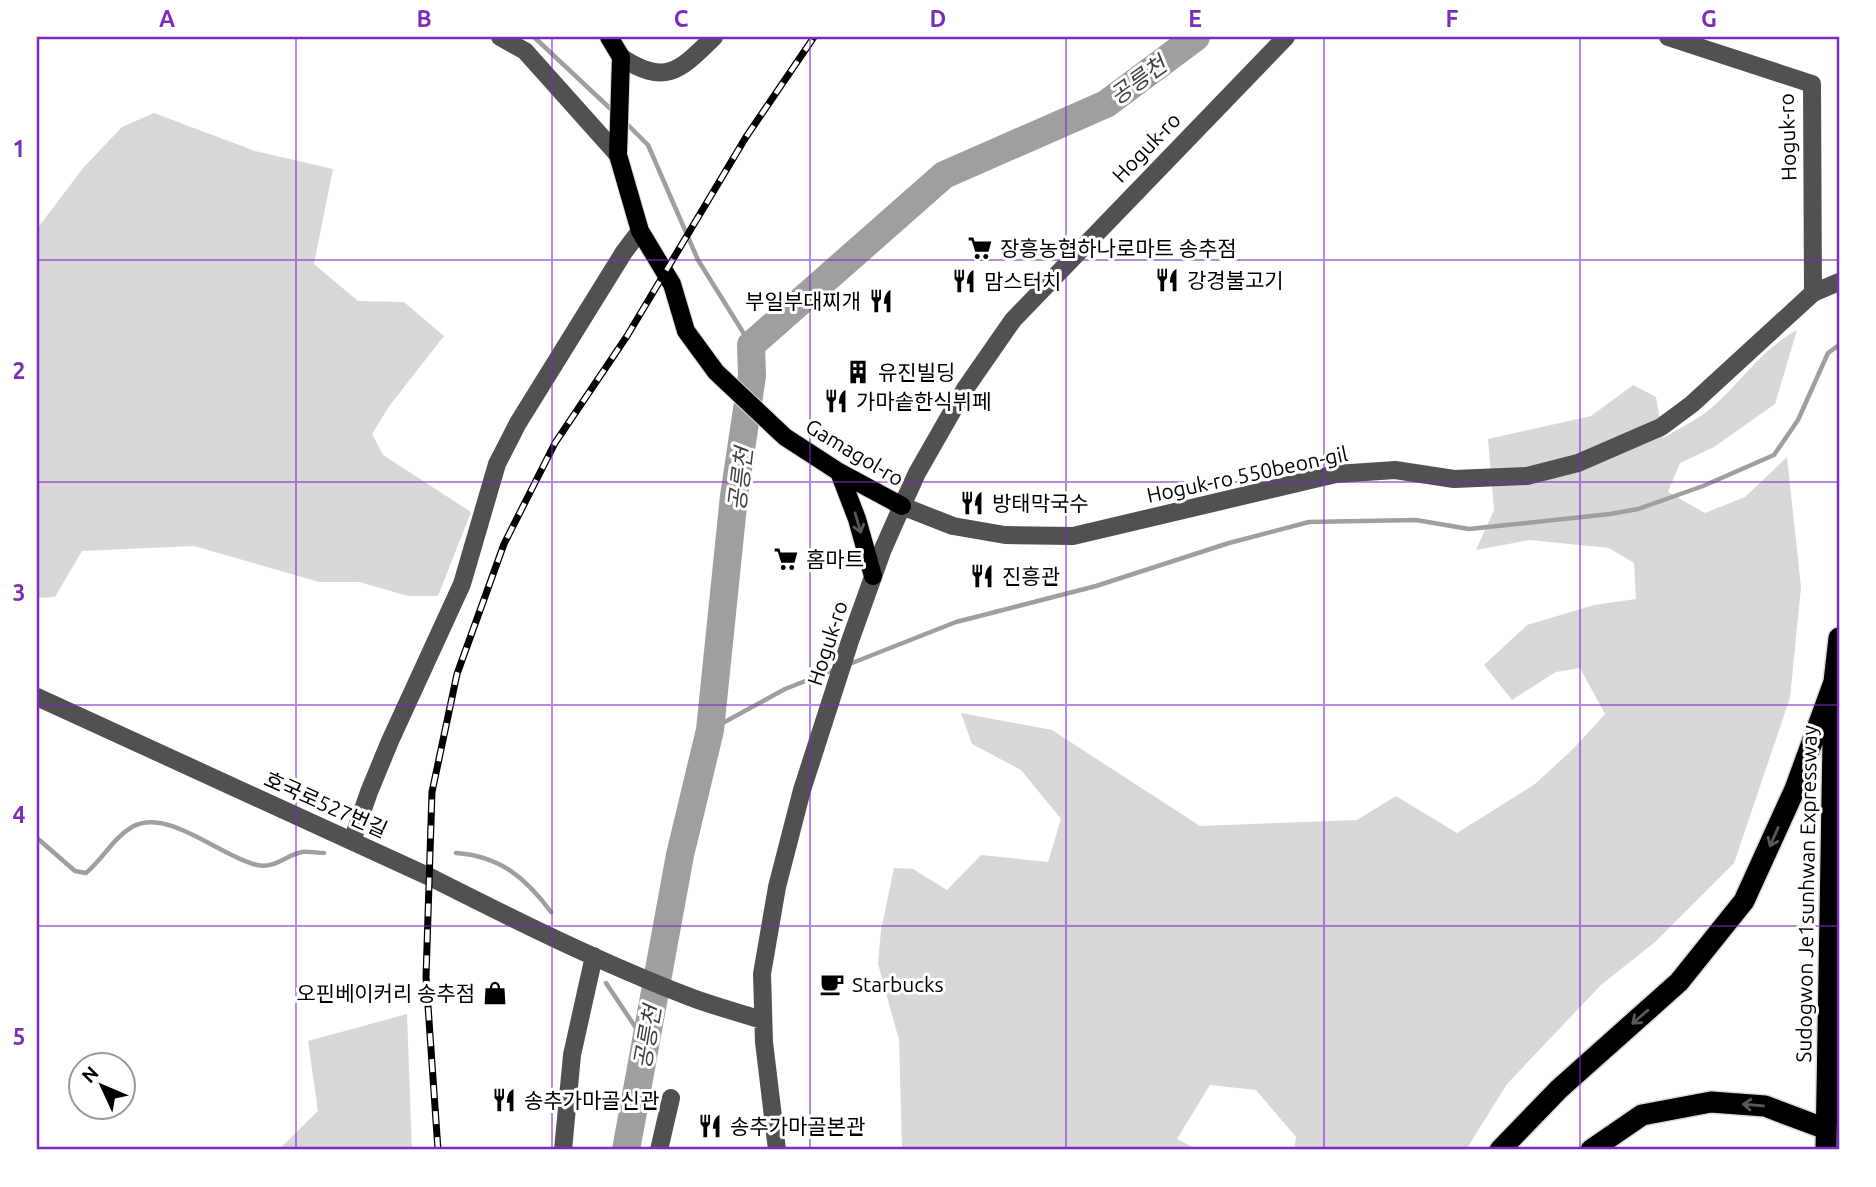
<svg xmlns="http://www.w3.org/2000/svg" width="1876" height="1187" viewBox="0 0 1876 1187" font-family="Ubuntu,'Noto Sans KR',sans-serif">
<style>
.green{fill:#d8d8d8}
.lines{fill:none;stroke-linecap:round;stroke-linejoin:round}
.stream{stroke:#9f9f9f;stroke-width:4.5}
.river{stroke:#9f9f9f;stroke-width:28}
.major-casing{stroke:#dbdbdb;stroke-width:20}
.highway-casing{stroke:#dbdbdb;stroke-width:24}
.minor{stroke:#515151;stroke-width:18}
.major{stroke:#000;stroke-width:18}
.highway{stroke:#000;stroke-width:21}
.rail-casing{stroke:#000;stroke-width:7}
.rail{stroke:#fff;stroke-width:4.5;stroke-dasharray:13;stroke-linecap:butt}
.oneway{stroke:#595959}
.grid{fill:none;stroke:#7b2cbf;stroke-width:2;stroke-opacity:0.55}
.labels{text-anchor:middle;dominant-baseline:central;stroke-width:6;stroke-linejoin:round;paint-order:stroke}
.street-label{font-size:21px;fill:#000;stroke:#fff}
.poi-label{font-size:21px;fill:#000;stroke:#fff;text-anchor:start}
.water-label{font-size:23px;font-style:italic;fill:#404040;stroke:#fff}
.neatline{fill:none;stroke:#7b2cbf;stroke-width:2.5}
.grid-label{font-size:23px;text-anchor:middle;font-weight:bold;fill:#7b2cbf}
</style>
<rect width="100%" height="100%" fill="#fff"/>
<path class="green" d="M154,113L255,151L333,169L314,264L358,301L404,302L444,336L390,405L372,434L383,455L471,512L438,596H408L359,582H319L194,546L82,551L55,597L37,598V229L83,168L122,127Z
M1797,330L1775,404L1714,447L1680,463L1668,492L1705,513L1745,497L1787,457L1801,587L1790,698L1734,863L1655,942L1601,985L1507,1084L1466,1150H1294L1296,1137L1256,1090L1210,1085L1177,1139L1198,1150H902L899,1040L878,964L881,930L894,868L913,869L947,890L981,855L1048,862L1061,819L1021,770L972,744L961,713L1052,730L1200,826L1357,820L1396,796L1457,833L1535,784L1573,749L1605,714L1580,668L1556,672L1512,700L1484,665L1527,625L1594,605L1636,599L1634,563L1609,548L1530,540L1476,550L1494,510L1488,439L1591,416L1633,385L1656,397L1663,438C1678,429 1695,421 1709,410C1740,384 1760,350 1797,330Z
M407,1014L412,1150H278L318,1111L308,1041Z"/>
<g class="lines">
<path class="stream" d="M534,37L615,113
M624,121L648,145L698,260L751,345
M847,665L956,622L1096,586L1229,543L1309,522L1416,520L1469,529L1610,514L1638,509L1703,486L1774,455L1798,420L1828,353L1839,345
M710,730L785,689L836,669
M37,838L75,871L86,873C103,859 113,838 132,827C168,807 221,857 257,865C275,869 286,855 302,852C309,851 317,853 324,853
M456,853C500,856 526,878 551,912
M606,983L646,1043"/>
<path class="river" d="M626,1150L680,855L710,730L734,496L752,376L751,345L944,175L1106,104L1196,37"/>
<g class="major-casing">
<path id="major" d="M609,37L621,57L618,155L640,231L672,284L686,331L716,372L785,437L839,472L902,506
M839,472L857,519L873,576"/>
</g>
<g class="highway-casing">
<path id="highway" d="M1500,1150L1559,1089L1679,982L1744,901L1795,789L1834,682
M1591,1150L1642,1115L1711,1102L1765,1106L1818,1126
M1826,1150L1834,682L1839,638"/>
</g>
<path class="minor" d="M500,37L525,51L618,155
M1668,37L1812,84L1813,293
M621,57C666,87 680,70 714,37
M902,506L953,526L1005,535L1073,536L1336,474L1395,470L1454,479L1527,476L1578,463L1661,427L1692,404L1813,293L1839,282
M37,697L430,877C515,920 601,963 690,997C713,1006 738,1012 762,1020
M352,841L369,792L390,741L462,584L497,464L518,423L624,252L640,231
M563,1150L572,1055L594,956
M659,1150L671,1098
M777,1150L764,1042L762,974L777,887L802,790L850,641L883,549L902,506L917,473L965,389L1013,320L1286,37"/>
<use href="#major" class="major"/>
<use href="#highway" class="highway"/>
<g class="rail-casing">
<path id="rail" d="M438,1150L426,977L432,792L457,674L504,544L555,443L627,336L746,137L814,37"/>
</g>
<use href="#rail" class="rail"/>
</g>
<defs><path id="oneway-shaft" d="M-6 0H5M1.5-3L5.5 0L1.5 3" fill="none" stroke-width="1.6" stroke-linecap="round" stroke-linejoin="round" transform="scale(1.75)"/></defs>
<g class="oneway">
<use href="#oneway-shaft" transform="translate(858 523) rotate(74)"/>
<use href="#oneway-shaft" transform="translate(1774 837) rotate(114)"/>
<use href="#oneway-shaft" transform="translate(1640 1017) rotate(139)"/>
<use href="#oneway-shaft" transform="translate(1753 1105) rotate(-175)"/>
</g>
<path class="grid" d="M296,37V1150M552,37V1150M810,37V1150M1066,37V1150M1324,37V1150M1580,37V1150M37,260H1839M37,482H1839M37,705H1839M37,926H1839"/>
<defs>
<g id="supermarket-bare" transform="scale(1.89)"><path d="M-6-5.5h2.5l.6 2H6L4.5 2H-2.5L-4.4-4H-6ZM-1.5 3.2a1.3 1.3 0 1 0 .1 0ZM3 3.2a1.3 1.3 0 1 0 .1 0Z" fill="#000" stroke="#fff" stroke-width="2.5" paint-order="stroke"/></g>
<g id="restaurant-bare" transform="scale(1.89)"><path d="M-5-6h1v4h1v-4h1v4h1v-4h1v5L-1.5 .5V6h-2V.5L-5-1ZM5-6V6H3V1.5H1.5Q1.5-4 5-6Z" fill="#000" stroke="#fff" stroke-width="2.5" paint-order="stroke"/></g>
<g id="building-bare" transform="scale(1.89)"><path d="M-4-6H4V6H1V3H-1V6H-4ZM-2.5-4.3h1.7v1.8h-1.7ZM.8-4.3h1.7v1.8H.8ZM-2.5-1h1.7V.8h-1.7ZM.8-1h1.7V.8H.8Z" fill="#000" stroke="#fff" stroke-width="2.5" paint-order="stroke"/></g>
<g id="cafe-bare" transform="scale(1.89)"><path d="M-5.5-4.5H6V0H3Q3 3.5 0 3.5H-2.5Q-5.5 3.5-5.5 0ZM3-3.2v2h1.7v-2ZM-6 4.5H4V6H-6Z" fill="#000" stroke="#fff" stroke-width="2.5" paint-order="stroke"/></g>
<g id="shop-bare" transform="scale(1.89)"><path d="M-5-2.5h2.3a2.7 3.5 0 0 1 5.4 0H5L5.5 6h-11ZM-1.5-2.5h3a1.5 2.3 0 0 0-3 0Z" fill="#000" stroke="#fff" stroke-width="2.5" paint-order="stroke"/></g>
</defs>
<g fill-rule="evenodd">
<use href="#supermarket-bare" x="980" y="248"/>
<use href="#restaurant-bare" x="1167" y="280"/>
<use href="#restaurant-bare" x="964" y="281"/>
<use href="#restaurant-bare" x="881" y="301"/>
<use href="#building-bare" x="858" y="372"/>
<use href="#restaurant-bare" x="836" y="401"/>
<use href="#restaurant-bare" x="972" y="503"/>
<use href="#supermarket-bare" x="786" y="559"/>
<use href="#restaurant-bare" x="982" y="576"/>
<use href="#cafe-bare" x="832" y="984"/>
<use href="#shop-bare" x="495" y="993"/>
<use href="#restaurant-bare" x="504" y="1100"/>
<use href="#restaurant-bare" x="710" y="1126"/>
</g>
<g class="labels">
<g class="street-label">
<text transform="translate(1787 137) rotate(-92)">Hoguk-ro</text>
<text transform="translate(1146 147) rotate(-46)">Hoguk-ro</text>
<text transform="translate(855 452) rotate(31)">Gamagol-ro</text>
<text transform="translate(1247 474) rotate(-12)">Hoguk-ro 550beon-gil</text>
<text transform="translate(827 643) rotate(-72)">Hoguk-ro</text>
<text transform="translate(326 804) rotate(24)">호국로527번길</text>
<text transform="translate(1806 894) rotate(-89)">Sudogwon Je1sunhwan Expressway</text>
</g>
<g class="poi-label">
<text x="1000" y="248">장흥농협하나로마트 송추점</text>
<text x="1187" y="280">강경불고기</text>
<text x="984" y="281">맘스터치</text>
<text x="861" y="301" text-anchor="end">부일부대찌개</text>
<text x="878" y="372">유진빌딩</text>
<text x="856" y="401">가마솥한식뷔페</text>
<text x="992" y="503">방태막국수</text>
<text x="806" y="559">홈마트</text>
<text x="1002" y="576">진흥관</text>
<text x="852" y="984">Starbucks</text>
<text x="475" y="993" text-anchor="end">오핀베이커리 송추점</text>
<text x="524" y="1100">송추가마골신관</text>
<text x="730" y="1126">송추가마골본관</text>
</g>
<g class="water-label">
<text transform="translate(1138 80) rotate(-36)">공릉천</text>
<text transform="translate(740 479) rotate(-83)">공릉천</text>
<text transform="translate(647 1037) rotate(-80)">공릉천</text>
</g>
</g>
<rect width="1876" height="1187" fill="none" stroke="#ffffff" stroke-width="77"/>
<g transform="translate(102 1086) rotate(314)"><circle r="33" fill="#ffffff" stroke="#999999" stroke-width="2"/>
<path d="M0-5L12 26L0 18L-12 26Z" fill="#000000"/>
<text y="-10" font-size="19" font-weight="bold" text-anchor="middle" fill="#000000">N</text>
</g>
<rect x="38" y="38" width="1800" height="1110" class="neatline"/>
<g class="grid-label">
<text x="167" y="27">A</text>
<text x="424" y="27">B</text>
<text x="681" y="27">C</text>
<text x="938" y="27">D</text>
<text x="1195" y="27">E</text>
<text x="1452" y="27">F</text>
<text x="1709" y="27">G</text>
<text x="19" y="157">1</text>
<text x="19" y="379">2</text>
<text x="19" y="601">3</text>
<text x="19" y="823">4</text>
<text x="19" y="1045">5</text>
</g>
</svg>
